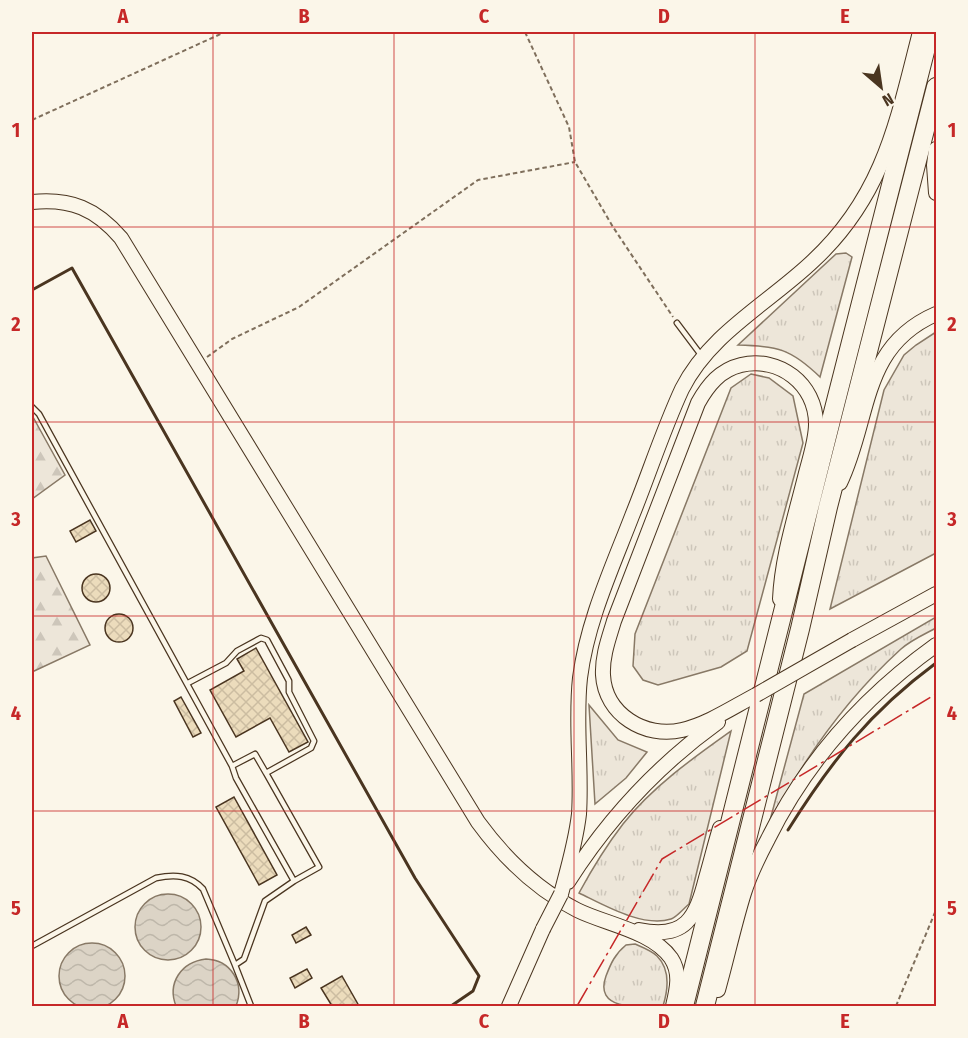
<svg xmlns="http://www.w3.org/2000/svg" width="968" height="1038" viewBox="0 0 968 1038" font-family="'Fira Sans Condensed',sans-serif">
<style>
.grass{fill:url(#grass-tufts);stroke:#887966;stroke-width:1.5}
.forest{fill:url(#forest-firs);stroke:#887966;stroke-width:1.5}
.water{fill:url(#water-waves);stroke:#887966;stroke-width:1.5}
.building{fill:url(#building-cross-hatch);stroke:#4a3520;stroke-width:1.5}
.lines{fill:none;stroke-linecap:round;stroke-linejoin:round}
.lane-casing{stroke:#4a3520;stroke-width:7}
.secondary-casing{stroke:#4a3520;stroke-width:16}
.highway-casing{stroke:#4a3520;stroke-width:20}
.path{stroke:#7f6f5c;stroke-width:2;stroke-dasharray:4.5 3;stroke-linecap:butt}
.lane{stroke:#fbf6e9;stroke-width:4.5}
.secondary{stroke:#fbf6e9;stroke-width:14}
.highway{stroke:#fbf6e9;stroke-width:18}
.secondary-bridge-casing{stroke:#4a3520;stroke-width:16;stroke-linecap:butt}
.secondary-bridge{stroke:#fbf6e9;stroke-width:14}
.wall{stroke:#4a3520;stroke-width:3}
.power{stroke:#c62828;stroke-width:1.5;stroke-dasharray:21 4.5 3 4.5;stroke-linecap:butt}
.grid{fill:none;stroke:#c62828;stroke-width:1.5;stroke-opacity:0.55}
.neatline{fill:none;stroke:#c62828;stroke-width:2}
.grid-label{font-size:20px;text-anchor:middle;font-weight:bold;fill:#c62828}
</style>
<defs>
<pattern id="grass-tufts" width="24" height="20" patternUnits="userSpaceOnUse" patternTransform="scale(1.5)"><rect width="24" height="20" fill="#ede6d9"/><path d="M3 7l-1-3M5 7V3M7 7l1-3M15 17l-1-3M17 17v-4M19 17l1-3" fill="none" stroke="#cdc6ba"/></pattern>
<pattern id="forest-firs" width="22" height="20" patternUnits="userSpaceOnUse" patternTransform="scale(1.5)"><rect width="22" height="20" fill="#ede6d9"/><path d="M5 1l3.5 6h-7zM16 11l3.5 6h-7z" fill="#cdc6ba"/></pattern>
<pattern id="water-waves" width="16" height="10" patternUnits="userSpaceOnUse" patternTransform="scale(1.5)"><rect width="16" height="10" fill="#dcd4c6"/><path d="M0 5q4-4 8 0t8 0" fill="none" stroke="#beb7aa"/></pattern>
<pattern id="building-cross-hatch" width="8" height="8" patternUnits="userSpaceOnUse" patternTransform="scale(1.5)"><rect width="8" height="8" fill="#ecdcbc"/><path d="M0 0l8 8M0 8l8-8" fill="none" stroke="#ccbda1"/></pattern>
</defs>
<rect width="100%" height="100%" fill="#fbf6e9"/>
<path class="grass" d="M846,253L852,257L820,377C791,349 778,346 738,345L836,254Z
M936,332V553L830,609L884,390L904,355L916,345Z
M751,374L769,378L793,396L803,443L747,651L721,667L658,685L643,680L633,666L635,634L731,388Z
M936,617V628C925,634 911,640 901,649C847,698 803,760 769,824L804,694Z
M589,705L618,740L647,752L626,778L595,804Z
M731,731L689,904C684,908 677,917 671,919C643,928 604,905 579,893C592,869 606,846 623,824C652,787 693,758 731,731Z
M635,944C642,947 652,951 657,956C671,970 668,990 663,1006C642,1007 593,1012 606,976C611,963 615,954 626,945Z"/>
<path class="forest" d="M33,417L65,475L32,499V418Z
M46,556L90,645L32,672V558Z"/>
<path class="water" d="M135 927a33 33 0 1 1 66 0a33 33 0 1 1-66 0Z
M59 976a33 33 0 1 1 66 0a33 33 0 1 1-66 0Z
M206,959C231,960 245,983 236,1006H176C167,983 181,962 206,959Z"/>
<path class="building" d="M90,520L96,531L76,542L70,531Z
M82 588a14 14 0 1 1 28 0a14 14 0 1 1-28 0Z
M105 628a14 14 0 1 1 28 0a14 14 0 1 1-28 0Z
M256,648L308,742L289,752L270,718L236,737L210,690L244,671L237,659Z
M181,697L201,733L193,737L174,701Z
M234,797L277,875L259,885L216,807Z
M306,927L311,935L296,943L292,935Z
M307,969L312,978L295,988L290,978Z
M342,976L359,1006H332L321,988Z"/>
<g class="lines">
<g class="lane-casing">
<path id="lane" d="M677,323L701,355
M32,407L39,414L232,766L236,778L294,881L265,901L244,959L235,965
M188,683L226,663L237,651L261,638L267,640L289,681V692L314,741L311,748L266,773L255,754L232,766
M266,773L319,867L294,881
M32,946L156,878C175,874 190,875 203,889L235,965L251,1006"/>
</g>
<g class="secondary-casing">
<path id="secondary" d="M936,149L934,165L936,193
M32,202C71,198 96,209 121,238L478,822C505,859 536,889 577,910C605,924 652,931 671,958C681,973 677,989 673,1006
M840,483C871,419 860,347 936,314
M852,640L936,594
M756,695C733,707 708,724 682,730C645,739 605,714 603,675C602,656 609,638 614,621L698,403C708,385 720,370 741,365C779,356 816,384 816,424C816,440 810,457 806,473C796,514 782,556 780,599
M568,882C608,819 657,766 718,722
M561,894C568,868 576,841 579,814C582,769 575,723 580,678C587,622 612,568 632,516C649,474 663,430 682,389C710,333 769,303 813,261C884,195 897,121 920,32
M639,930C686,940 696,917 706,878C711,861 715,844 720,828
M718,990C727,958 734,925 744,893C750,874 759,856 768,839C807,760 865,696 936,645
M509,1006L543,929"/>
</g>
<g class="highway-casing">
<path id="highway" d="M684,1006C766,682 846,356 930,32
M705,1006L800,629L828,507L936,87"/>
</g>
<path class="path" d="M525,32L569,127L575,162L613,227L673,317
M32,120L225,32
M207,357L232,339L299,307L478,180L575,162
M896,1006L936,910"/>
<use href="#lane" class="lane"/>
<use href="#secondary" class="secondary"/>
<use href="#highway" class="highway"/>
<g class="secondary-bridge-casing">
<path id="secondary-bridge" d="M756,695L852,640
M543,929L561,894"/>
</g>
<use href="#secondary-bridge" class="secondary-bridge"/>
<path class="wall" d="M32,290L72,268L415,878L479,976L473,991L451,1006
M788,830C832,760 870,712 936,663"/>
<path class="power" d="M577,1006L662,859L936,694"/>
</g>
<path class="grid" d="M213,32V1006M394,32V1006M574,32V1006M755,32V1006M32,227H936M32,422H936M32,616H936M32,811H936"/>
<rect width="968" height="1038" fill="none" stroke="#fbf6e9" stroke-width="66"/>
<g transform="translate(881 87) rotate(151)" stroke="#fbf6e9" stroke-width="4.5" paint-order="stroke">
<path d="M0-4.5L10 22L0 15L-10 22Z" fill="#4a3520"/>
<text y="-9" font-size="16" font-weight="bold" text-anchor="middle" fill="#4a3520">N</text>
</g>
<rect x="33" y="33" width="902" height="972" class="neatline"/>
<g class="grid-label">
<text x="123" y="23">A</text>
<text x="304" y="23">B</text>
<text x="484" y="23">C</text>
<text x="664" y="23">D</text>
<text x="845" y="23">E</text>
<text x="16" y="137">1</text>
<text x="952" y="137">1</text>
<text x="16" y="331">2</text>
<text x="952" y="331">2</text>
<text x="16" y="526">3</text>
<text x="952" y="526">3</text>
<text x="16" y="720">4</text>
<text x="952" y="720">4</text>
<text x="16" y="915">5</text>
<text x="952" y="915">5</text>
<text x="123" y="1028">A</text>
<text x="304" y="1028">B</text>
<text x="484" y="1028">C</text>
<text x="664" y="1028">D</text>
<text x="845" y="1028">E</text>
</g>
</svg>
